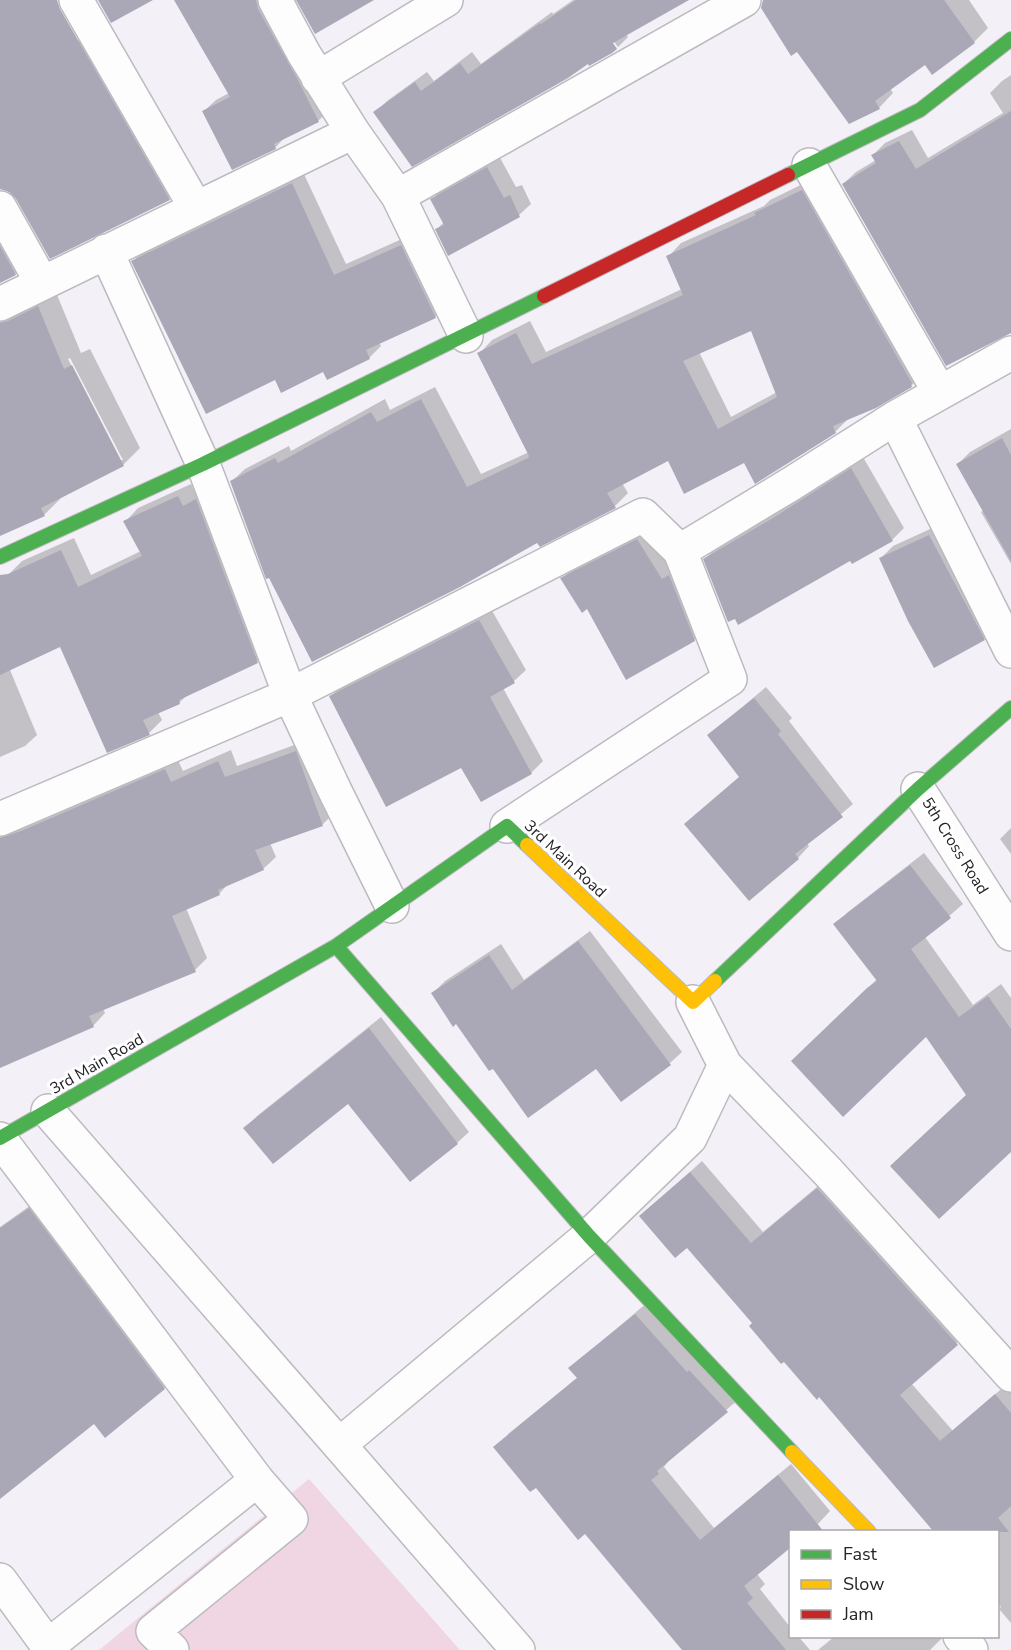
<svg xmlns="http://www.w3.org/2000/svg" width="1011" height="1650" viewBox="0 0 1011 1650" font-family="'Nunito Sans',sans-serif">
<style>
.green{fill:#f0d6e3}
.shadow{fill:#0003;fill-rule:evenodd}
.building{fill:#aaa8b7;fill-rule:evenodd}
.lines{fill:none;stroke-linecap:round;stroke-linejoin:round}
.street-casing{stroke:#bcbabf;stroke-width:36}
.fast-casing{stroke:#bcbabf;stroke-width:16}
.slow-casing{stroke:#bcbabf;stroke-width:16}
.jam-casing{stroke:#bcbabf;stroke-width:16}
.street{stroke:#fdfdfe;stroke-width:33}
.fast{stroke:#4caf50;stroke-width:14}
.slow{stroke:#ffc107;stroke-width:14}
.jam{stroke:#c62828;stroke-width:14}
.labels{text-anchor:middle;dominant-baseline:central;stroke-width:6;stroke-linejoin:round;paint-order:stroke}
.street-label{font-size:16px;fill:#252228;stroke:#fff}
</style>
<rect width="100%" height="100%" fill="#f4f0f8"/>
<path class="green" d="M309,1479L460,1650H99Z"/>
<path class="shadow" d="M175,0H271L329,110L318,121L286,136L275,148L204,111L216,100L229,93Z
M573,0H676L626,34L628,37L618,47L610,36L614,47H617L588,62L375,113L387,101L427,72L434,81L472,52L481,64L552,12L553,14Z
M768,0H969L988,28L974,42L926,63L890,88L893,93L879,108Z
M98,30L186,182L169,199L17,197L10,190L0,188V42L47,58Z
M1011,75V332L843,184L856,172L876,160L873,155L885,143L912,130L928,158L1003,113L990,93L1002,81Z
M499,156L516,187L522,185L531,204L519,215L449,254L437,229L444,222L432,200L443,188Z
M303,172L346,264L413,234L447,305L435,317L379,342L381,346L369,358L324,370L275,378L133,261L145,250Z
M815,178L925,372L911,386L848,419L835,432L744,461L668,459L622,483L628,493L615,506L540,545L537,541L231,482L245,469L289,446L291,451L385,399L390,410L435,387L481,474L529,452L479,354L492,340L530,321L546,352L682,289L668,257L681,243L764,206L770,200ZM752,329L777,392L731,417L699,352Z
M0,199L32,257L15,274L0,282Z
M55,290L81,353L90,349L140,448L123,465L61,498L44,515L0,535V295ZM70,358L123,460H120L68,359Z
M1011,429V564L981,512L984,510L958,464L970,452Z
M863,457L904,528L892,540L852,562L850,559H705L717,547L786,507Z
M191,484L270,648L257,661L189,693L180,702L158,712L162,720L149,733L61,645L9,574L22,561L74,538L91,575L141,551L125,522L138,508Z
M941,524L995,627L984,639L881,558L893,546Z
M649,529L706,628L694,640L588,607L562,579L574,567Z
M491,609L526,670L514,681L503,688L543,761L531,773L462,766L331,696L343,685Z
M10,670L37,735L25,746L0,757V674Z
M766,687L792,718L789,721L853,804L807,843L809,846L798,858L686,824L741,776L709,735Z
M308,740L335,812L323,824L270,843L276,857L263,869L229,883L219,894L186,908L207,958L195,970L103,1009L105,1013L93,1026L0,1067V831L177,758L183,771L231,750L237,766Z
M1011,828V854L1000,839Z
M924,853L963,904L925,937L973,1005L1001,984L1011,998V1150L968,1094L926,1035L793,1061L877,979L835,925L848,912Z
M590,931L682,1052L670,1063L621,1100L596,1067H493L433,993L445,981L501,944L524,980Z
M381,1017L469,1132L457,1143L348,1102L245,1128L257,1116Z
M702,1161L763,1232L829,1177L969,1332L911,1383L953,1431L1007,1384L1011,1388V1623L999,1609L1001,1607L998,1603V1532L820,1395L687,1246L641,1216Z
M41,1198L176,1376L164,1388L94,1422L0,1478V1227Z
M648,1302L740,1398L670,1459L664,1467L714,1528L791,1464L830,1511L818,1524L790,1532V1546L757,1574L765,1584L760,1589L790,1627V1636H798L810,1650H684L508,1434L578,1377L570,1368Z
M835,1636H944L930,1650H818Z"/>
<path class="building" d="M0,0H57L60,9L170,200L50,259L16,199L9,192L0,189Z
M98,0H153L111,23Z
M174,0H256L258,9L297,78L319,122L274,144L276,149L232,170L202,111L230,97Z
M296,0H374L315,34Z
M576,0H689L613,43L617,49L612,53L589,66L588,64L568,78L412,167L373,112L415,82L421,91L460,63L468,74L540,23L541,24Z
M763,0H944L975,43L932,75L925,65L875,101L880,109L849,124L797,52L791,56L761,8Z
M1011,111V333L946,366L842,184L876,163L871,155L899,141L916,169Z
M487,167L504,198L510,195L520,217L448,256L435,229L444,225L430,199Z
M292,183L334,275L401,245L436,318L366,350L370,359L327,380L323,372L281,393L275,380L206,414L131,261Z
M802,190L912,383L911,384L912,387L876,408L833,426L836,433L755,484L744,463L684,494L668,461L607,493L616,508L540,547L537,543L460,587L312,662L269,578L266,579L230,481L275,458L278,463L371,412L377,422L421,399L467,487L528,458L529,456L477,353L516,333L532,364L683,295L666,256L756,215L754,213ZM751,331L777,397L718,429L683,361Z
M0,246L16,275L0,283Z
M38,306L64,369L72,365L124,466L41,508L45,516L0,536V323L8,321Z
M1002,438L1011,455V561L956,464Z
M851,468L893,541L852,564L850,561L738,625L735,619L728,622L703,559L773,518Z
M178,496L183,506L196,499L258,663L179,700L180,704L143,720L150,735L107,753L60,647L0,675V575L8,574L61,550L78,587L142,556L123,521Z
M929,535L985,640L934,668L908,621L879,558Z
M637,539L662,579L669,575L695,641L626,680L587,609L582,613L560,578Z
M479,620L515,683L490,697L532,774L481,802L461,768L386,807L329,696Z
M754,698L781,731L778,734L843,817L795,854L799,859L749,901L684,824L739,777L707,735Z
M296,751L323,826L255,850L264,870L218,890L220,895L172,916L196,972L89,1016L94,1027L0,1068V838L21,831L165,769L171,782L218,761L225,777Z
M910,865L951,918L911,949L959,1017L988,996L1011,1029V1152L939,1219L890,1166L966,1095L926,1037L843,1117L791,1061L867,988L877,981L833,924Z
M578,941L671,1065L621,1102L596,1069L528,1118L493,1069L489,1071L456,1024L453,1027L431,993L489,955L512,990Z
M369,1028L458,1144L410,1182L348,1104L273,1164L243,1128Z
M690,1172L751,1243L817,1188L958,1345L900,1395L940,1441L995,1394L1011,1413V1506L998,1518L1009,1532H934L819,1397L817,1400L784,1362L781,1364L749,1326L752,1323L687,1248L675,1258L639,1216Z
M29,1208L165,1389L105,1438L94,1424L0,1499V1228Z
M635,1314L687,1372L689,1370L728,1412L657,1471L659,1474L651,1480L700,1540L778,1475L824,1532H790V1548L744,1586L753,1598L747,1603L786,1650H682L585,1534L578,1540L536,1488L530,1492L493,1447L577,1378L568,1368Z"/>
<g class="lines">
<g class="street-casing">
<path id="street" d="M76,0L196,208
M275,0L304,54L353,132L398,196L466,336
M318,78L446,0
M809,165L940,393
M398,196L744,0
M0,208L42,283
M106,251L203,464L290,695L335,791L392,906
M0,304L353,132
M895,418L1011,651
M918,789L1011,934
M0,819L290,695L643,515L680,551
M507,826L730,679L680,551L791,484L895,418L1011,353
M693,1002L725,1065L829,1173L1011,1375
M48,1111L518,1650
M0,1139L257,1480L291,1519L153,1631L172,1650
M339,1445L589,1236L690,1138L725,1065
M0,1580L48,1646L257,1480
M960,1636L971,1650"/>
</g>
<g class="fast-casing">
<path id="fast" d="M788,175L920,110L1011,39
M0,557L203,464L544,296
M336,946L589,1236L792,1452
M715,981L918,789L1011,708
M0,1138L336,946L507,826L527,845"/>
</g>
<g class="slow-casing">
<path id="slow" d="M527,845L693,1002L715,981
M792,1452L869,1532"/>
</g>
<g class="jam-casing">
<path id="jam" d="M544,296L788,175"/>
</g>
<use href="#street" class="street"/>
<use href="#fast" class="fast"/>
<use href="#slow" class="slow"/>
<use href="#jam" class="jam"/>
</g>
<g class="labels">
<g class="street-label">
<text transform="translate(955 846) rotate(58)">5th Cross Road</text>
<text transform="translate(565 859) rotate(43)">3rd Main Road</text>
<text transform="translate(97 1064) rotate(-30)">3rd Main Road</text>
</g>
</g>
<rect x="789" y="1530" width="210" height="108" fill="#ffffff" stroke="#a8a7a9" stroke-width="1.5"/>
<rect x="801" y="1550" width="30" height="9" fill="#4caf50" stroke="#a8a7a9" stroke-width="1.5"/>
<text x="843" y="1560" font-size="18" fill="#252228">Fast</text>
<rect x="801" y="1580" width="30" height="9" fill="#ffc107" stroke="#a8a7a9" stroke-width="1.5"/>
<text x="843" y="1590" font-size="18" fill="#252228">Slow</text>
<rect x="801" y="1610" width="30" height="9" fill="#c62828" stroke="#a8a7a9" stroke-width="1.5"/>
<text x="843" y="1620" font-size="18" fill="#252228">Jam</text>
</svg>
